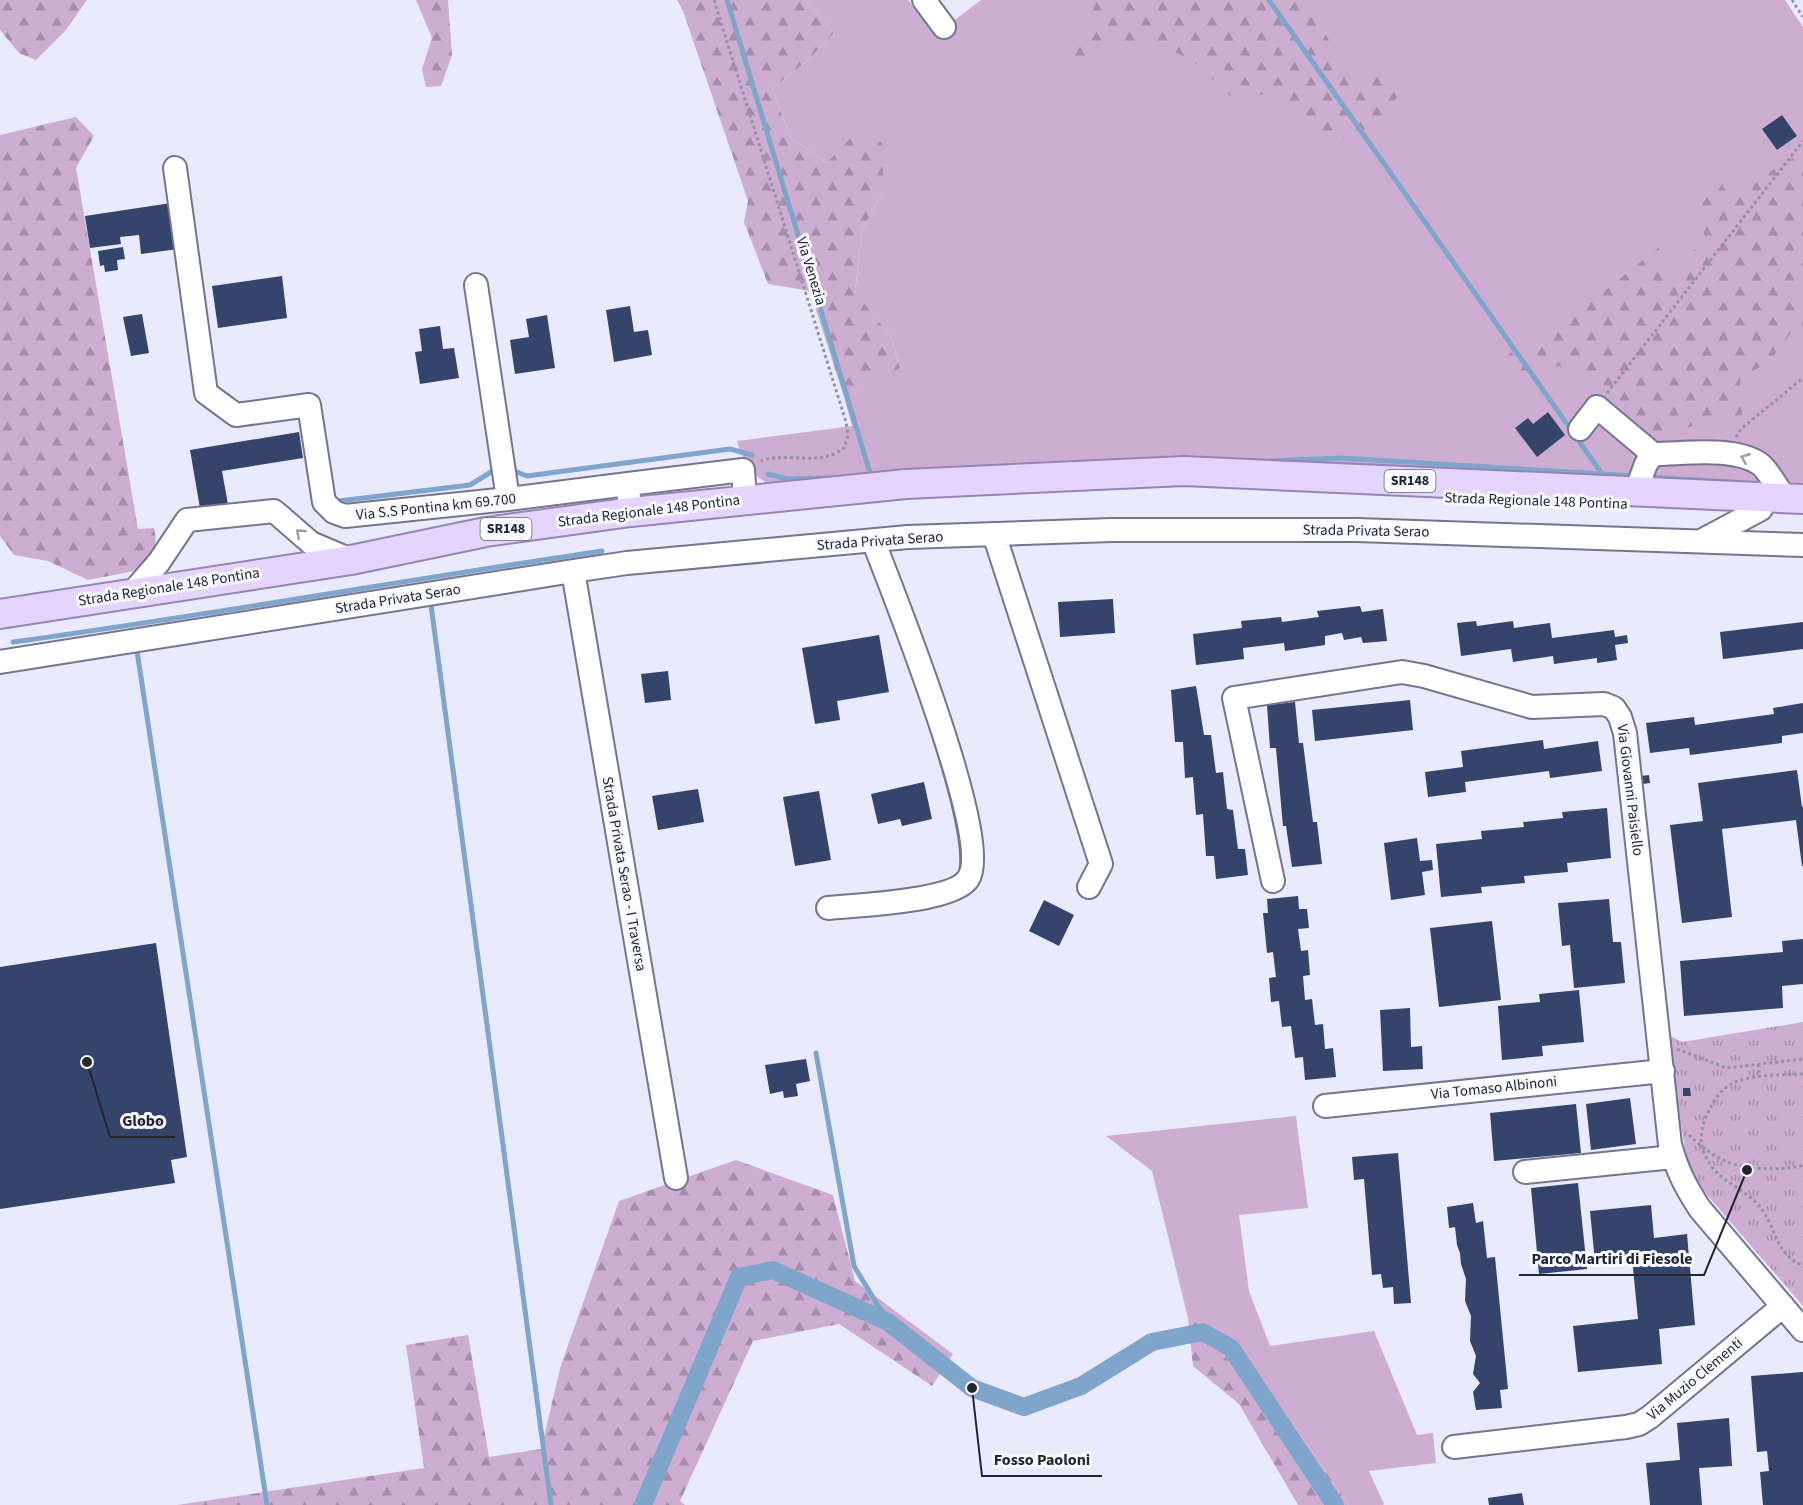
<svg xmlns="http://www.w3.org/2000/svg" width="1803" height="1505" viewBox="0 0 1803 1505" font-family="'Source Sans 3',sans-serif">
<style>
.grass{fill:#cdaed2}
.forest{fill:url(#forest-firs)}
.park{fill:url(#park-tufts)}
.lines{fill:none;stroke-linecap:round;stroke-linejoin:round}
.stream{stroke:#7fa5cb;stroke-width:5}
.canal{stroke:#7fa5cb;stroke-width:18}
.building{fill:#34446b}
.minor-casing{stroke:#757590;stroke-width:26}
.major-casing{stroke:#9685b4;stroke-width:32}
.path{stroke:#9393a2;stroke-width:3;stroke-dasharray:3 3;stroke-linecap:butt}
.minor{stroke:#fff;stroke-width:22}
.major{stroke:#e5d4fd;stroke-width:28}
.oneway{stroke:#9d9da2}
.labels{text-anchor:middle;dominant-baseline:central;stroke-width:6;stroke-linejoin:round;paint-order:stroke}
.shield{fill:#f8f9ff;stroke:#64656e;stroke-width:1.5}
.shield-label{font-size:14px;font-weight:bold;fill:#252530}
.street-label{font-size:15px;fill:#252530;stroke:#f8f9ff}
.leader{fill:none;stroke:#252530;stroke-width:2}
.callout-dot{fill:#252530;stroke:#f8f9ff;stroke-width:2}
.callout-label{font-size:16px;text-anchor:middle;font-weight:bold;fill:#252530;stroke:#f8f9ff;stroke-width:6;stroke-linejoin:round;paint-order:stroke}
</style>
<defs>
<pattern id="forest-firs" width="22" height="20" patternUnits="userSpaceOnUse" patternTransform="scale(1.5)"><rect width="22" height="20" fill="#cdaed2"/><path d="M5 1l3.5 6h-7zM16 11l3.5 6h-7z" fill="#a68dab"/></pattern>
<pattern id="park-tufts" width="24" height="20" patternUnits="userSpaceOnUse" patternTransform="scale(1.5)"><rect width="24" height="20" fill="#cdaed2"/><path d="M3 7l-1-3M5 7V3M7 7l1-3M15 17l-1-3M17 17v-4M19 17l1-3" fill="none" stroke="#a68dab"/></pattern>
</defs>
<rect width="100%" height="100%" fill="#eaeafd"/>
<path class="grass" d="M805,0H908L935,35L981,0H1785L1803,27V483L1292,464L965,469L768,483C750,475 743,459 737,441L852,426L844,397L900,367L891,337L855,293L862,231L884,190L827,163L791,138L772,89L807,61L834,33Z
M1296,1116L1308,1208L1239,1215L1249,1291L1270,1346L1374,1331L1417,1435L1433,1433L1436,1463L1369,1471L1384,1504L1383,1505H1349L1230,1334L1188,1318L1152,1171L1106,1136Z"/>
<path class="forest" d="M0,0H87L66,30L36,60L19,53L0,30Z
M416,0H448L452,55L441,86L426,87L422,69L432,38Z
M677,0H805L834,33L807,61L772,89L791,138L827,163L856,132L882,143L884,190L862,231L855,292L891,337L900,368L844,397L810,291L768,284L744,222L748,201L683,11Z
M1097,0H1137L1145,3L1149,0H1304L1352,77L1388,73L1399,95L1373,125L1342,139L1304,132L1278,88L1239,104L1193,61L1149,39L1114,44L1091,67L1073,59Z
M76,117L94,136L76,168L138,529L154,528C158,544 154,555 145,569L88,580L48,561L14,555L0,536V135Z
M1803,156V270L1789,287L1803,303V325L1790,334L1769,362L1740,378L1742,415L1662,433L1622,422L1595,390L1559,366L1521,374L1508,354L1556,331L1659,247L1663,288L1705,236L1693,205L1720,180L1732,202L1750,173L1767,174L1789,159Z
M736,1160L833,1195L855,1281L953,1354L932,1386L839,1324L753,1341L680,1501L685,1505H177L424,1468L406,1345L468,1335L489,1457L541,1449L561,1365L619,1201Z
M1188,1318L1230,1334L1349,1505H1298L1239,1404L1193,1366Z"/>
<path class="park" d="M1803,1022V1306L1696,1182L1686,1158L1668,1035L1682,1042Z"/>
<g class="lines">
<path class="stream" d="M727,0L871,476
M1269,0L1602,474
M1270,461L1341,458L1635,476
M512,470L527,476L730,449L752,455
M768,474L788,479L832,478
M1648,477L1731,482
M339,501L470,485L491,472
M431,605L551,1505
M13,642C210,615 406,580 602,551
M137,651L267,1505
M816,1053L854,1266L888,1322"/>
<path class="canal" d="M643,1505L739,1277L773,1270L888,1322L972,1388L1024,1407L1081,1386L1152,1342L1203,1332L1231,1348L1335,1505"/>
</g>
<path class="building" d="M1782,115L1797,136L1777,150L1762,129Z
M171,203L178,249L141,254L139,235L120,237L121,244L90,248L85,216Z
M123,247L125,259L117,260L118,270L105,272L104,265L100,266L98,251Z
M282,276L287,318L218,328L212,286Z
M630,306L634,332L648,330L652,355L614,362L606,310Z
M142,314L149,353L131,356L123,317Z
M547,315L555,368L515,374L510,340L529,337L526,319Z
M440,326L443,349L454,348L459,378L420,384L415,352L422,351L419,329Z
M1548,412L1565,435L1537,457L1515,428L1528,418L1533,424Z
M299,432L303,458L222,471L229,510L201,514L190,450Z
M1113,599L1115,633L1060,637L1058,602Z
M1360,606L1362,612L1383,609L1387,641L1363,643L1361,637L1344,640L1342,633L1325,636V645L1285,651L1284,643L1243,648L1244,659L1196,665L1193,634L1242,628L1241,621L1281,617L1282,622L1319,617L1317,611Z
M1476,621L1477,626L1513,621L1514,628L1550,623L1552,638L1614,630L1615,637L1627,635L1628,643L1615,645L1617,660L1597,663V658L1554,664L1553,656L1513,662L1511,649L1461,656L1457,623Z
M1803,622V649L1723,659L1720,632Z
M879,635L889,692L837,701L840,720L815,724L802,648Z
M668,671L671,700L645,703L641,674Z
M1196,686L1204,735H1211L1216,773L1223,772L1227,809L1233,810L1238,849H1245L1248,875L1216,879L1214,856H1206L1203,814L1196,815L1193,777L1185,778L1183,742H1175L1171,690Z
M1410,700L1413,730L1315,741L1312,710Z
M1295,702L1299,743H1303L1313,822H1317L1322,864L1292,867L1286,826H1283L1276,748H1270L1267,705Z
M1803,703V733L1782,736V743L1690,755L1689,748L1650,753L1646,723L1694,717L1695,725L1774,714L1773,708Z
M1543,740L1544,749L1598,741L1602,771L1550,778L1549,771L1465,782L1466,792L1428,797L1425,772L1463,767L1461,751Z
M1797,770L1802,807L1803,806V866H1802L1796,820L1722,829L1732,917L1682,923L1670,825L1703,821L1698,783Z
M1649,775L1650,783L1642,784L1641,776Z
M924,782L932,819L902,826L900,819L878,824L871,794Z
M698,789L704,822L658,830L652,796Z
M819,791L831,860L795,866L783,797Z
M1607,808L1611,858L1567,863L1568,872L1524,876L1525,883L1481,887L1482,893L1441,897L1436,844L1482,839L1481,831L1524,827L1523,822L1563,818L1562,812Z
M1417,838L1420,861L1432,860L1433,870L1422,872L1425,895L1391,900L1384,843Z
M1298,896L1299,909H1307L1309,928L1298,929L1301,951L1308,950L1310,975L1303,976L1305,1000L1312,999L1315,1025L1323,1024L1325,1049L1333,1048L1336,1077L1305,1080L1303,1057L1295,1058L1291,1026L1282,1027L1279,1001L1271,1002L1269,978L1276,977L1273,952L1267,953L1263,913H1268L1267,899Z
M1609,899L1613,942H1621L1625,983L1574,988L1570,945L1562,946L1558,903Z
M1044,900L1074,915L1059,946L1029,931Z
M1492,921L1501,1000L1439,1007L1430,928Z
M1803,939V984L1782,986L1783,1008L1684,1016L1680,961L1783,952L1782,941Z
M156,943L187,1157L171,1160L175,1183L0,1209V967Z
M1579,990L1584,1042L1542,1046L1543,1056L1502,1060L1498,1006L1540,1002L1539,994Z
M1410,1008L1411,1047L1422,1046L1423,1069L1383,1071L1380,1010Z
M806,1059L810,1081L796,1084L798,1096L784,1098L783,1091L770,1094L765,1065Z
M1683,1088H1690L1691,1096H1683Z
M1630,1098L1636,1144L1591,1150L1586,1104Z
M1576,1104L1581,1153L1494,1161L1490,1113Z
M1398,1153L1411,1303L1394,1304L1393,1287L1383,1288L1381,1274L1372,1275L1364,1179L1354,1180L1352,1157Z
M1578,1183L1587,1269L1539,1274L1531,1188Z
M1473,1203L1476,1223L1483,1221L1487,1258L1495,1257L1508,1389L1500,1390L1502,1408L1476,1410L1473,1392L1480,1383L1473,1374L1476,1356L1470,1341L1471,1316L1465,1301L1466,1279L1461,1264L1460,1253L1457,1245L1455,1227L1449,1228L1447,1207Z
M1651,1205L1654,1238L1687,1234L1695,1325L1659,1329L1662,1364L1578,1372L1573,1326L1638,1319L1632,1258L1595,1262L1590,1211Z
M1803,1372V1505H1763L1760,1472L1769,1471L1767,1451L1757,1452L1751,1376Z
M1729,1418L1732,1466L1699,1468L1702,1505H1650L1646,1463L1680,1460L1677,1423Z
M1522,1493L1524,1505H1489L1488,1498Z"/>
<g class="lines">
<g class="minor-casing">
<path id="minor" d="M924,0L944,27
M175,168L206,393L236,415L309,405L324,502L334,512L345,516L508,499L628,484
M476,285L508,499
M1580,429L1597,407L1653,454
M1636,491L1646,464L1653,454C1685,454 1733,446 1760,464C1768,470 1778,489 1785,498
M629,499L628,484L743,470L745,499
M994,534L1101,864L1089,887
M1703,540L1761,509
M573,571L676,1178
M132,593L159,562L187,520L274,511L311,543L351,560
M0,662L573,571L627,563L908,537L1112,530H1357L1803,545
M1273,881L1234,698L1402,672L1424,676L1532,707L1604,704L1614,708L1620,717L1625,733L1670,1145C1678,1172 1685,1186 1700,1209L1803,1330
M828,908C858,905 952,902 968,879C994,842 892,590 873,540
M1325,1106L1663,1071
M1525,1172L1673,1157
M1454,1447L1626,1427L1639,1424L1650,1417L1783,1306"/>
</g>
<g class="major-casing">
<path id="major" d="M0,614L351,560L486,532L631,512L906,484L1184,471L1803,499"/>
</g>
<path class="path" d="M714,0L846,422L848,435L844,448C840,450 836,454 831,455C810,463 778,452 759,462
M1792,0L1803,17
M1607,393L1803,141
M1736,437L1742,428L1803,378
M1677,1049L1727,1068L1803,1059
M1758,1064L1760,1077
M1803,1074C1782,1075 1749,1074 1731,1084C1714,1093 1697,1128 1702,1147C1703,1152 1707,1159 1710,1164C1720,1181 1748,1191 1761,1208C1776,1228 1777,1257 1803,1265
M1689,1135C1700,1146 1713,1156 1728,1162C1747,1170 1783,1171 1803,1165"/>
<use href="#minor" class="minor"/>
<use href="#major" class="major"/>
</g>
<defs><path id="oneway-chevron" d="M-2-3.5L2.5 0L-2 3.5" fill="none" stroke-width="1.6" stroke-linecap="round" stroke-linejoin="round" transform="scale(1.5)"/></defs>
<g class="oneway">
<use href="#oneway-chevron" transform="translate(1745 458) rotate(-158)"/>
<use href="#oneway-chevron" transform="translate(300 533) rotate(-139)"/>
</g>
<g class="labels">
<g class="shield">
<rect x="1384.5" y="470" width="51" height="22" rx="4.5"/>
<rect x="480.5" y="518" width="51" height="22" rx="4.5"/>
</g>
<g class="shield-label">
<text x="1410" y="481">SR148</text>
<text x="506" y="529">SR148</text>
</g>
<g class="street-label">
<text transform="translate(811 271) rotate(73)">Via Venezia</text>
<text transform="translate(1536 501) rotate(2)">Strada Regionale 148 Pontina</text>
<text transform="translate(436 507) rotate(-6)">Via S.S Pontina km 69.700</text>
<text transform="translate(649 511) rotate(-7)">Strada Regionale 148 Pontina</text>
<text transform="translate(1366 531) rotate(1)">Strada Privata Serao</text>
<text transform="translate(880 541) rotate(-4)">Strada Privata Serao</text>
<text transform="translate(169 587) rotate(-9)">Strada Regionale 148 Pontina</text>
<text transform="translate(398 599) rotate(-9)">Strada Privata Serao</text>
<text transform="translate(1630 790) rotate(83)">Via Giovanni Paisiello</text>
<text transform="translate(624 874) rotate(80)">Strada Privata Serao - I Traversa</text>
<text transform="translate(1494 1088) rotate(-6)">Via Tomaso Albinoni</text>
<text transform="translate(1695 1379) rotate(-40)">Via Muzio Clementi</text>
</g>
</g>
<path class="leader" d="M87 1062L110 1137H175M1747 1170L1704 1275H1519M972 1388L982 1476H1102"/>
<g class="callout-dot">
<circle cx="87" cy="1062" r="6"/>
<circle cx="1747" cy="1170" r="6"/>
<circle cx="972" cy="1388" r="6"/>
</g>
<g class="callout-label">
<text x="143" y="1126">Globo</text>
<text x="1612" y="1264">Parco Martiri di Fiesole</text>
<text x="1042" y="1465">Fosso Paoloni</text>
</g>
</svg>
